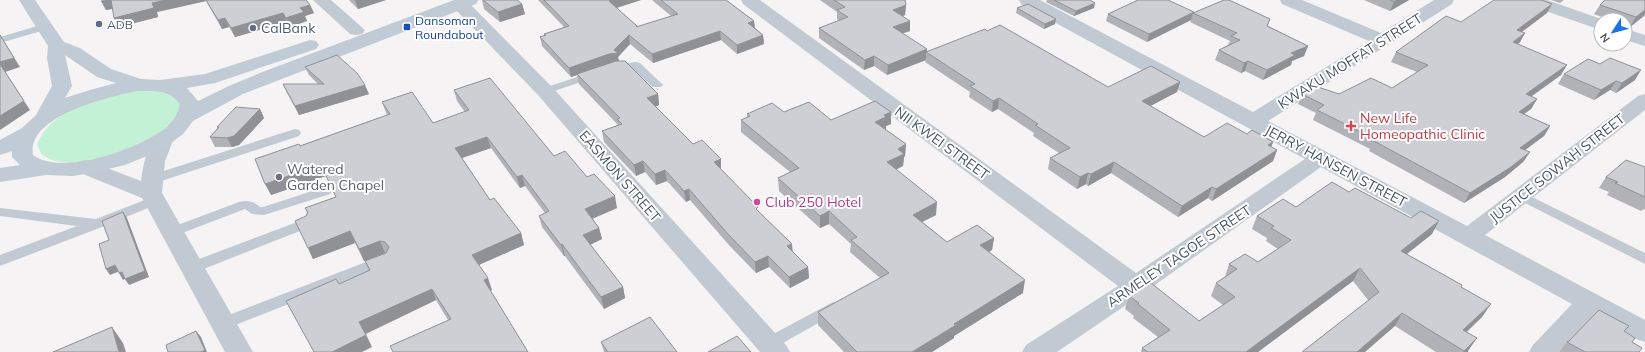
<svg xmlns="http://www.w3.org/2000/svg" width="1645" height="352" viewBox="0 0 1645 352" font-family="Mulish,sans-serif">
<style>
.green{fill:#c3f1d5}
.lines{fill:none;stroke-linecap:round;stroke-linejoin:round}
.lane{fill:#c1cad2;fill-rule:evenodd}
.street{fill:#c1cad2;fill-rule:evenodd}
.secondary{fill:#c1cbd6;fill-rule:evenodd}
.wall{fill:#b0b2b7}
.shaded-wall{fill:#909195}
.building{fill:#cdcfd5;stroke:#909195}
.service-dot{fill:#5c6f8a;stroke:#fff;stroke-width:1.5}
.transit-dot{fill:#1a4fb4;stroke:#fff;stroke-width:1.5}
.health-dot{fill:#e0444e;stroke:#fff;stroke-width:1.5}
.worship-dot{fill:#6b7280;stroke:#fff;stroke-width:1.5}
.hotel-dot{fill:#d1479c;stroke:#fff;stroke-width:1.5}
.labels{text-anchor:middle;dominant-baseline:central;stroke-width:4;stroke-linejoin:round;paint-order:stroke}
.far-transit-label{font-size:12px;fill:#164399;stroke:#fff;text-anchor:start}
.far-service-label{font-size:12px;fill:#4e5e75;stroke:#fff;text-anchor:start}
.service-label{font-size:14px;fill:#4e5e75;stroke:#fff;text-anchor:start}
.street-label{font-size:14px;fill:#4a5661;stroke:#fff}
.health-label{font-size:14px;fill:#be3a42;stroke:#fff;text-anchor:start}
.worship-label{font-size:14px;fill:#5b616d;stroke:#fff;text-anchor:start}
.hotel-label{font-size:14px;fill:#b23c85;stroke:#fff;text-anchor:start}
</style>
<rect width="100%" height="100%" fill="#f5f3f3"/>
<path class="green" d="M132,91C146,91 166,88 177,99C179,101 180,105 181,108L177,119L166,131L124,153L74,163L54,161L42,155L37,145C51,108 97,100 132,91Z"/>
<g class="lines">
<path class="lane" d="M44,24L49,27L48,29L0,43V37Z
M636,62L640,63L661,83L663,85L661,87H653L633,69L613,71L607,68L613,65Z
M595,71L601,74L599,76L545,94L541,93L539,91L541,89Z
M295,129L299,130L301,133L299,136L158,182L153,183L148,182L146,179L148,176Z
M325,187L330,188L332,191L330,194L264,215L252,214L245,209L177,235L172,237L167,235L165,232L167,229L239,202C248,200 253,201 260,207H263Z
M1522,192L1645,253V264L1517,199L1515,196L1517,193Z
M155,196L160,197L162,200L160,203L102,227L0,266V255L77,226L0,216V208L96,219Z
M305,219L310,221L312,224L310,227L196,272L191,273L186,272L184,268L186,264Z
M384,255L389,256L391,260L389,264L228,328L222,330L216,328L214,324L216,320Z
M833,302L838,304L841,308L838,312L774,348L768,350L762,348L760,344L762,340Z"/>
<path class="street" d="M313,0H331L365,30L362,34L356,35L350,34Z
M454,0H466L552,87L786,345L790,352H760L538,95L454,8L452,4Z
M741,0H760L1136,273L1305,159L1021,4L1019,0H1040L1253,112L1369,41L1282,4L1280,0H1302L1381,33L1434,0H1454L1452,4L1268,121L1467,226L1638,96L1645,94V110L1485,235L1645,320V342L1636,339L1593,316L1559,352H1529L1533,345L1572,304L1321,167L1145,292L1057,352H1022L1026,345L1118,286L743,4Z
M1523,0H1547L1604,20H1601V30L1525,4Z
M1625,29L1645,35V46L1625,40Z
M164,132L171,134L174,138L165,161L162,193L253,352H225L142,198L78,172L75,167L78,162L86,160L141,181C143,164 147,148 157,134Z"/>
<path class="secondary" d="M19,0H35L64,42L80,48L111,69L141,79L160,80L205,74L310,40L316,41L319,45L316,49L215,83L187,88L198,101L229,86L265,71L454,0H478L476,4L243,94L193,121L183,134L167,146L147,156L125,165L95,172L73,176L46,175L0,182V168L20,165L12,157V151L0,155V140L22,128L36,115L52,86L47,58L48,46ZM65,55L97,77L116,83L90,90L65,98L72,86ZM138,91C154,91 171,89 180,105C178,113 174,120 168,126C143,148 62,177 33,155C26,116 110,96 138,91Z"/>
</g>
<path class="wall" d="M101,0H306L310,5L314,13L305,16L307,21L290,27L287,22L235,37L229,27L222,29L206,1L157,12L158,17L119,27L114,18L113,9L106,10Z
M349,0H386L358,9Z
M482,0H517L522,4L525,14L500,22L484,9Z
M538,0H641L616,8L637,26V27L671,16L652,0H726L754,21L755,28L763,35L764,44L737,54L721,40L653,63L630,44L618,57L619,61L658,94L659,105L655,106L693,144L721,169L758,211L792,244V252L808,267L809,278L790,288L769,267L756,273L728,244L690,200L686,202L667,181L656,185L645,172L636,176L604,142L602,131L618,125L579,84L577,75L571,77L542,46L540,37L545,36L544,34L564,27Z
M820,0H905L906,5L905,15L902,16L910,31L902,33L927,51L1108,87L1180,82L1177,92L1150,106L1204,137L1247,134L1273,142L1271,147L1277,150L1273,161L1212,201L1208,198L1178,217L1111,173L1088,186L1086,184L1077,189L1048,169L1050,158L1059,153L1033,136L1034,133L998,109L992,112L969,97L970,92L925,62L926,60L887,75L874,66L864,70L819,38V28L839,21L837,19V12Z
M1047,0H1090L1094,8L1074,16L1046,2Z
M1364,0H1409L1390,11Z
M1551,0H1564L1560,3Z
M1645,0V15L1630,27L1625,25V20H1610L1594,14L1600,5Z
M1017,8L1055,24L1044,29L1016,13Z
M1194,12L1268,26L1308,46L1304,56L1292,61L1291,65L1263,80L1245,71L1241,73L1215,60L1219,50L1228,45L1230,41L1190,22L1191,20L1147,42L1106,21L1108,14Z
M1547,13L1522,32L1525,33L1520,42L1518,44L1561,75L1531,97L1537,99L1531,109L1524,114L1550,126L1544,136L1525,150L1530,152L1523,162L1505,177L1464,203L1369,151L1370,149L1313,120L1316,113L1298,104L1302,94H1339L1392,88L1417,72L1391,62L1396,52L1461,22Z
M305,67L369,94L299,115L287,93L283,84H318L309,75Z
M1564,74L1635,80L1616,93L1610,90L1594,100L1558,84Z
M454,90L587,177L617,208L592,219L599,228L602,239L590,244L623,287L625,298L604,309L565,256H564L542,227L539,216L545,213L525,186L520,188L491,148L462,158L490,200L521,233L524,245L479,265L492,290L490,291L528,352L448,320L436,300L366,334L372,347L339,284L369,271L365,261L385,253L364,261L355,243L313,259L308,248L306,216L307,213L305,208L336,197L326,176L271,195L300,146L387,115L382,102L433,123L465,112L457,101Z
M260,109L264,118L239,145L232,147H215L210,137L218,128L217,127Z
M784,112L831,120L891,124L886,126V129H885L906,144L905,156L904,157L903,166L896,170L936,215L922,222L947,242L994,238L992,250L989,252L1023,293L954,336V338L932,352H844L818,325V312L880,278L850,252L851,244L829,224L820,228L779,191L778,178L790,172L741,132V120L747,117V114Z
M1645,167V210L1644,209L1641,211L1607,195L1609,192L1599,188L1606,177Z
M1349,192L1432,234L1407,254L1461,287L1482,317L1467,332L1468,352H1436L1395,326L1368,300L1353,281L1258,352H1141L1142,348L1158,337L1133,318L1134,316L1125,309L1129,296L1199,321L1223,305L1211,296L1216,283L1225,277L1229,264L1258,262L1278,249L1266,241L1267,238L1252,229L1257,216L1296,207Z
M1624,332L1639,352H1559L1567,342Z
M601,342L677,352H604Z"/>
<path class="shaded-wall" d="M107,0H111L116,8L106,10L101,1Z
M167,0H205L206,1L157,12L158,17L119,27L114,18L152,3Z
M355,0H386L358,9Z
M611,0H641L610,10L609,1Z
M1397,0H1409L1390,11L1394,2Z
M1095,3L1094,8L1074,16L1076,11Z
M522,4L525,14L500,22L498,12Z
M1552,4L1547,13L1512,39L1517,30Z
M310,5L314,13L305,16L307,21L290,27L286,18L300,8Z
M906,5L905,15L892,20L893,10Z
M1645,10V15L1630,27L1636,17Z
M283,13L287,22L235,37L231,28Z
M1193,13L1191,20L1147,42L1149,34Z
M225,18L229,27L222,29L218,20Z
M1056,19L1055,24L1044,29L1045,24Z
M754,21L755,30L748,23Z
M910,21V31L892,37L893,27Z
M720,31L721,40L653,63L652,54Z
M1525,33L1520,42L1507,52L1513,42Z
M0,35L20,67L5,72L30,110L0,130Z
M629,35L630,44L618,57L619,63L611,64L571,77L569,68L614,50Z
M763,35L764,44L737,54V45Z
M1308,46L1304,56L1292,61L1291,65L1263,80L1267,70L1291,53Z
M927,49V52H926V60L887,75L888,65Z
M874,56V66L864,70L865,60Z
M1248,61L1245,71L1241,73L1244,63Z
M1567,65L1561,75L1520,104L1526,94Z
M1641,70L1635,80L1616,93L1622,83Z
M1616,81L1610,90L1594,100L1601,90Z
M1180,82L1177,92L1139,112L1142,101Z
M365,85L369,94L299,115L295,106Z
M658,94L659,105L649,109L647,98Z
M999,98L998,109L992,112L993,101Z
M1537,99L1531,109L1513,122L1519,112Z
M260,109L264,118L239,145L232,147L227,138Z
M891,112V124L886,126V129L875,134V122L884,115Z
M1550,126L1544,136L1514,158L1520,148Z
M487,137L491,148L459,159L455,148Z
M1273,142L1269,153L1268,145Z
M906,144L905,156L904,157L903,166L886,174L887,162L898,149Z
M1277,150L1273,161L1212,201L1216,189Z
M1530,152L1523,162L1505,177L1464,203L1470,193Z
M721,159V170L714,162Z
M643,161L645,172L636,176L634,165Z
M1114,162L1111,173L1088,186L1091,174Z
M321,165L326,176L271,195L265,184Z
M665,170L667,181L656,185L655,174Z
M1088,173L1086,184L1077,189L1080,177Z
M522,175L525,186L520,188L517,177Z
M1212,187L1208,198L1178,217L1182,206Z
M689,189L690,200L686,202L684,191Z
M615,196L617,208L587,221L585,209Z
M937,202L936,215L912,227L913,215Z
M829,211V224L820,228V216Z
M123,212L127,218L149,277L129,285L125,279Z
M1439,221L1432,234L1394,264L1401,251Z
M599,228L602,239L586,247L583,235Z
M350,231L355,243L313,259L308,248Z
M521,233L524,245L476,266L472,255Z
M994,238L992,250L979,258L980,245Z
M380,241L385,253L364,261L359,249Z
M562,244L565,256H564L561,245Z
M792,244L793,255L787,246Z
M768,256L769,267L756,273L755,262Z
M115,265L120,271L110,275L106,269Z
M808,267L809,278L790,288L789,277Z
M1360,268L1353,281L1258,352H1246Z
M122,272L126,278L123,280L119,273Z
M488,278L492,290L488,292L484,280Z
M1025,280L1023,293L954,336V338L932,352H912L954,324Z
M623,287L625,298L604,309L601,297Z
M432,289L436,300L365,334L359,322Z
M1491,304L1482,317L1454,343L1463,330Z
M1402,313L1395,326L1365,352H1357Z
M112,327L123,343L126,352H119Z
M196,331L201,337L207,352H201Z
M366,335L372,347L362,352H332Z
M1477,338L1468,351V352H1463Z"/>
<path class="building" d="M111,0H167L152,3L154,8L114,18Z
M206,0H306L310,5L300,8L304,12L286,18L283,13L231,28L225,18L218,20Z
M483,0H517L522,4L498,12Z
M544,0H611L609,1L637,26L636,27L678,14L661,0H726L754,21L748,23L763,35L737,45L720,31L652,54L629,35L614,50L618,53L609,54L569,68L540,37L546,35L544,34L569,26Z
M834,0H905L906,5L893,10L910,21L893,27L927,49L888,65L874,56L865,60L819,28L848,17L837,10L845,7Z
M1054,0H1090L1095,3L1076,11Z
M1138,0H1168L1194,12L1149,34L1108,14Z
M1224,0H1229L1270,19L1267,26L1308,46L1291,53L1295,55L1267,70L1248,61L1244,63L1219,50L1240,40L1231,36L1237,33L1193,13Z
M1390,0H1397L1394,2Z
M1494,0H1541L1552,4L1517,30L1525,33L1513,42L1567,65L1526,94L1537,99L1519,112L1550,126L1520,148L1530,152L1511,167L1470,193L1374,141L1377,140L1317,110L1324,105L1302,94L1315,86L1339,94L1371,78L1392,88L1428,65L1396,52L1446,16L1461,22Z
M1605,0H1645V10L1636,17L1600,5Z
M1028,4L1056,19L1045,24L1017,8Z
M1000,25L1108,87L1151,66L1180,82L1142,101L1204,137L1227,123L1247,134L1252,130L1273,142L1268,145L1277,150L1216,189L1212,187L1182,206L1114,162L1091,174L1088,173L1080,177L1050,158L1070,148L1035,125L1038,124L999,98L993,101L970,86L975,84L926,52L985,29L987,31Z
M0,35L14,58L0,62Z
M337,55L357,73L365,85L295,106L283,84H324L305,67Z
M1610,58L1641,70L1622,83L1616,81L1601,90L1564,74L1588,59L1600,64Z
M616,61H625L658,94L647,98L693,144L702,140L721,159L714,162L758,207L756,209L792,244L787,246L808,267L789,277L768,256L755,262L727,233L689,189L684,191L665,170L655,174L643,161L634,165L602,131L622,124L617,119L620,118L577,74Z
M0,64L24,101L0,116Z
M490,78L554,156L565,151L587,177L594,174L615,196L585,209L599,228L583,235L623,287L601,297L562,244L561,245L539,216L549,211L522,175L517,177L487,137L455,148L490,200L494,198L521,233L472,255L488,278L484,280L528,352H393L390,346L451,319L432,289L359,322L366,335L332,352H314L286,301L336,279L339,284L370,270L365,261L386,253L389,247L385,242L380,241L359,249L350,231L308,248L295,221L306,216L308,212L305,208L336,197L321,165L265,184L255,159L299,144L300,146L390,114L382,102L412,92L433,123L469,110L454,90Z
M875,101L891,112L884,115L886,117L875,122L906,144L898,149L904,154L887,162L937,202L913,215L947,242L977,225L994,238L980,245L1025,280L954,324L956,325L912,352H857L818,312L889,273L851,240L857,237L829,211L820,216L778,178L799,168L741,120L750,116L747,114L772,103L784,112L809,102L831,120Z
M236,107L260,109L234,136L227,138L210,137L219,127H217Z
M1626,160L1645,167V197L1615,183L1618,182L1606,177Z
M1332,182L1349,192L1355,188L1411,218L1421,211L1439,221L1401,251L1462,285L1461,287L1491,304L1463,330L1477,338L1464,351L1402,313L1357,352H1302L1379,292L1360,268L1246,352H1148L1142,348L1170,330L1138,304L1139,303L1129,296L1151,283L1199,321L1235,297L1216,283L1237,269L1229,264L1245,254L1258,262L1291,240L1271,228L1274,226L1257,216L1283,199L1296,207Z
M123,212L145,271L125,279L122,272L119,273L115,265L106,269L99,244L109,240L102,221Z
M1599,310L1629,326L1624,331L1635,338L1632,342L1642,348L1639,352H1585L1567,342L1569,341Z
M650,317L677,352H608L601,342Z
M112,327L119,352H53Z
M196,331L205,350L201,352H168L166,345Z
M737,336L751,352H708Z"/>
<g class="service-dot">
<circle cx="99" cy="24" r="4"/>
<circle cx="253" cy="28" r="4"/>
</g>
<rect class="transit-dot" x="403" y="23" width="8" height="8" rx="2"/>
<path class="health-dot" d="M1349 120h4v4h4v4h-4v4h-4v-4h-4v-4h4z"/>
<circle class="worship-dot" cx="279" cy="177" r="4"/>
<circle class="hotel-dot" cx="757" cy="202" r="4"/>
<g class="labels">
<g class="far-transit-label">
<text x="415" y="20">Dansoman<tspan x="415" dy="14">Roundabout</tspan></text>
</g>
<g class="far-service-label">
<text x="107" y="24">ADB</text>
</g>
<g class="service-label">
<text x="261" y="28">CalBank</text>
</g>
<g class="street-label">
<text transform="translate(1350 61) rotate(-32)">KWAKU MOFFAT STREET</text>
<text transform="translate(942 143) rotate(36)">NII KWEI STREET</text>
<text transform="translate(1336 166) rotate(28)">JERRY HANSEN STREET</text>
<text transform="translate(1557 168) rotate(-38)">JUSTICE SOWAH STREET</text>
<text transform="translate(620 176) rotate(49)">EASMON STREET</text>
<text transform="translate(1179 256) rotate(-34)">ARMELEY TAGOE STREET</text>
</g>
<g class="health-label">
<text x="1360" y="118">New Life<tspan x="1360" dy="16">Homeopathic Clinic</tspan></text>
</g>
<g class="worship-label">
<text x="287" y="169">Watered<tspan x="287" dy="16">Garden Chapel</tspan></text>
</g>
<g class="hotel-label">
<text x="765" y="202">Club 250 Hotel</text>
</g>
</g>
<g transform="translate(1613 32) rotate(234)"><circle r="19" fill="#ffffff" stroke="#b7bbc0"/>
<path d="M0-3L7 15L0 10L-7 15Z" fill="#1a73e8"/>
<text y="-6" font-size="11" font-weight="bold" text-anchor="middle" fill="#4a5661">N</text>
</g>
</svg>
